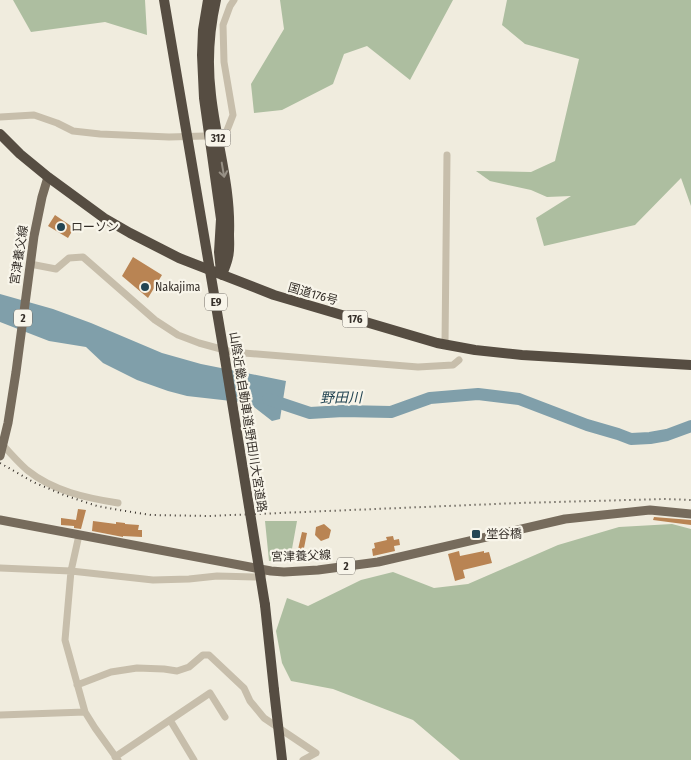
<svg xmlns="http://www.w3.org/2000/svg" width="691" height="760" viewBox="0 0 691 760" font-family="'Fira Sans Condensed','Noto Sans JP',sans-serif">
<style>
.green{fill:#adbea0}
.water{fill:#809faa}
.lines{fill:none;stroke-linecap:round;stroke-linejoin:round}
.river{stroke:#809faa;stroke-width:12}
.building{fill:#b98453}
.minor{stroke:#c7beab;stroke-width:7}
.major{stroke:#766b5c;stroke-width:9}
.highway{stroke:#564d42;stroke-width:10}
.rail{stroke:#36302a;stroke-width:2;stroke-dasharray:1 4;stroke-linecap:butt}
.highway-bridge{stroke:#564d42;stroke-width:10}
.oneway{stroke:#979085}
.poi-dot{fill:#234553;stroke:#f8f5ea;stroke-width:2}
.labels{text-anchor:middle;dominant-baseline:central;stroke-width:4.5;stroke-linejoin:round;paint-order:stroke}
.shield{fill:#f8f5ea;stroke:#706b64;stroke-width:1}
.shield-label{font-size:11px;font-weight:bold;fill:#36302a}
.poi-label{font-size:12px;fill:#36302a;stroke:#f8f5ea;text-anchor:start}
.street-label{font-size:12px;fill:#36302a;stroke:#f8f5ea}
.water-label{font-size:14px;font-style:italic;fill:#234553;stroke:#f8f5ea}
</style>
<rect width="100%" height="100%" fill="#f0ecde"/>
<path class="green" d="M13,0H145L147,35L105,22L31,32Z
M280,0H453L410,80L367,46L344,54L333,84L282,110L254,113L251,84L284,29Z
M507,0H691V206L681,178L635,225L544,246L536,218L571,196L547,197L531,190L490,181L476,171L531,172L555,161L579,59L525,44L502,25Z
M265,521H297L290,560L269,561Z
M672,524L691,529V760H460L413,720L333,689L291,681L282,663L276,631L287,598L308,606L361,580L393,572L434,588L468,584L558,545L619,527Z"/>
<path class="water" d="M0,294L53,309L91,323L162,353L201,364L286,381L280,419L272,421L249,403L187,396L168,391L137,380L103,363L86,347L49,341L0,322Z"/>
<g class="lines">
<path class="river" d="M268,399L310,413L343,411L391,412L430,398L478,394L519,399L587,425L618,434L631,439L650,438L667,435L691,426"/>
</g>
<path class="building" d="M55,215L74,228L68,238L48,226Z
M133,257L162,275L148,298L122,276Z
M78,509L86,510L81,529L74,528V526L61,525V518L76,520Z
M654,517L691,520V525L653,520Z
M93,521L116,524V522L125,523V524L139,525L138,530H142V537L123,536V537L92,531Z
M324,524L331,530L329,538L321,541L315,535L316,527Z
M302,532L307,533L304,548L305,549L303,559L296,558Z
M393,536L394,540L399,539L400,545L394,546L395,551L373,556L372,549L375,548L374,543L387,540L386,537Z
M459,551L460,556L484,551V553L489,552L492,563L463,570L465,578L455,581L448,554Z"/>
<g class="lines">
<path class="minor" d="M0,117L34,115L57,123L73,131L100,134L169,137L205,136
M221,138H224L233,115L224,62L223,25L230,6L234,0
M30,264L56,269L69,258L83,257L155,320L178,335L199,343L232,352L418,367L453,365L459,360
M445,345L447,155
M2,444C10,453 18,462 27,470C53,491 86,498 118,503
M79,535L71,571L65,640L85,712L95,728L118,760
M0,568L71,571L153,580L189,579L217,576L255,577L263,574
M77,685L111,672L137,668L164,669L177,671L189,667L203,655H209L244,688L250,701L264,718L316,753L303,760
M0,715L85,712
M170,720L194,760
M115,757L210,693L225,717"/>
<path class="major" d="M0,456L8,423L16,372L34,236L42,197L48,177
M0,520L271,571L284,572L318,570L378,562L565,519L650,510L691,514"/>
<path class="highway" d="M208,0L203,30L202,55L204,98L221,219L219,252L221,272
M216,0C209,31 207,63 211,95C216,141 231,187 229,234C229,242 230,250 228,257C227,263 224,269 222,275
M0,134L20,154L48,177L104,218L130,233L179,258L274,295L437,343L475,350L522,355L691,365
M265,605L274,690"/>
<path class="rail" d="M0,463L33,482L64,495L97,506L119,510L151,515L208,516L519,503L665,499L691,500"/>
<path class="highway-bridge" d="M164,0L225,359L265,605
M274,690L282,760"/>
</g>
<defs><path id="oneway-shaft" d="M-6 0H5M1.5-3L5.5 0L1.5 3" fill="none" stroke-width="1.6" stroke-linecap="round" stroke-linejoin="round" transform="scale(1.25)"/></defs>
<use class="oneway" href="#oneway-shaft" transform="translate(223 170) rotate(80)"/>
<g class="poi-dot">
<circle cx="61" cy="227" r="5"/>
<circle cx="145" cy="287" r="5"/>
<rect x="471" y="529" width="10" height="10" rx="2.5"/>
</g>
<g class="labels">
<g class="shield">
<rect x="205.5" y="129.5" width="25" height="17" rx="4"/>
<rect x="205" y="293.5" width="22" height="17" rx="4"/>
<rect x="14" y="309.5" width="18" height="17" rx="4"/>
<rect x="342.5" y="310.5" width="25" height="17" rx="4"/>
<rect x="337" y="557.5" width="18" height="17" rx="4"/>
</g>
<g class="shield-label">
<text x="218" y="138">312</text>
<text x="216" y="302">E9</text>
<text x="23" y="318">2</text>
<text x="355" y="319">176</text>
<text x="346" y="566">2</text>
</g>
<g class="poi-label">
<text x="71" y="227">ローソン</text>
<text x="155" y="287">Nakajima</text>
<text x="486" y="534">堂谷橋</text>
</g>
<g class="street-label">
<text transform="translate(19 255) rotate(-81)">宮津養父線</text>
<text transform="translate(313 294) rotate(16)">国道176号</text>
<text transform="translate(248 422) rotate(81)">山陰近畿自動車道;野田川大宮道路</text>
<text transform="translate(301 556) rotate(-2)">宮津養父線</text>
</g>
<g class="water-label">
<text transform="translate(341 398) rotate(-1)">野田川</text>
</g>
</g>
</svg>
